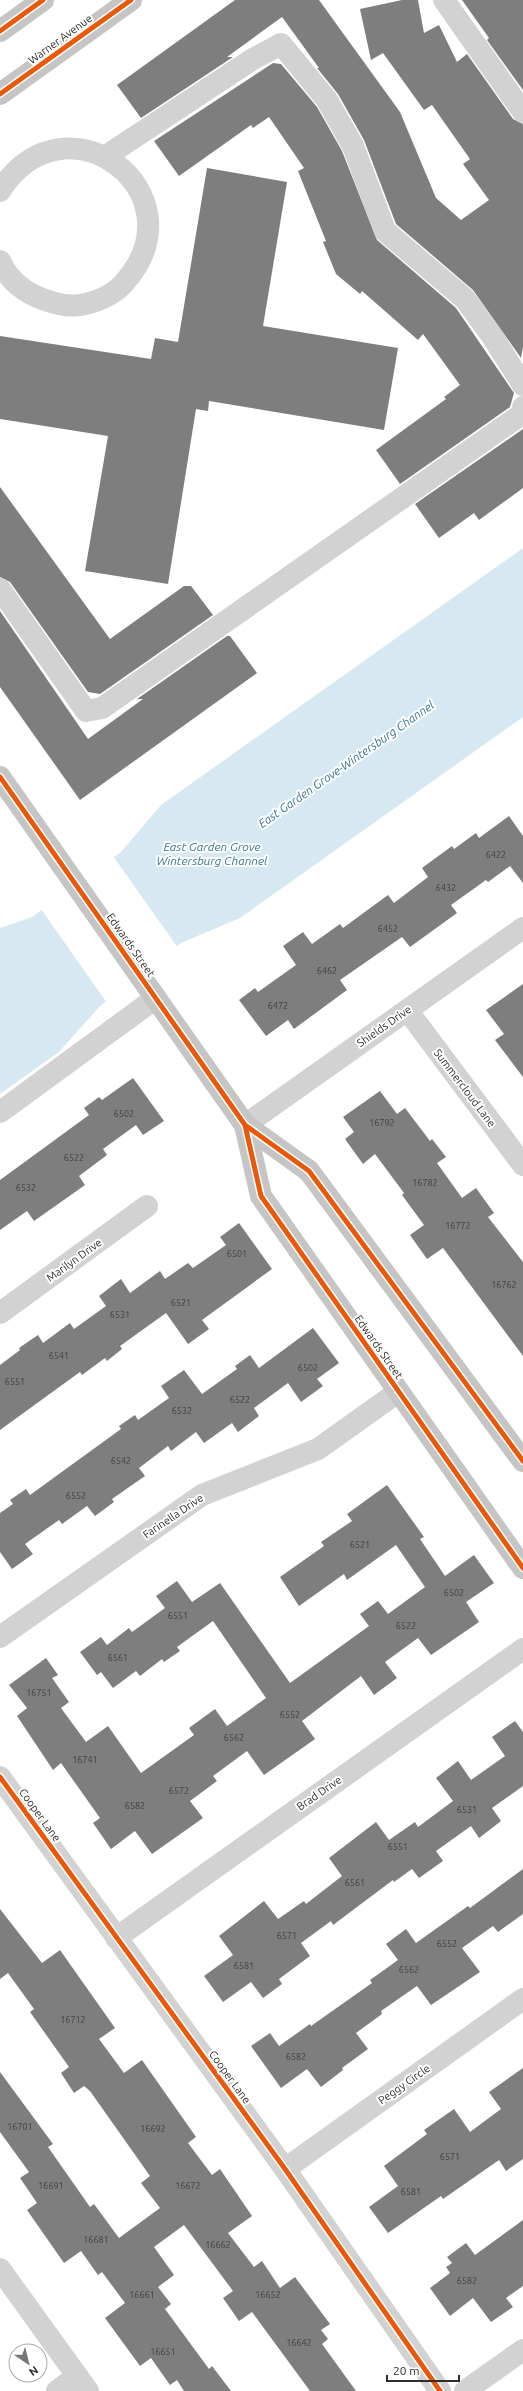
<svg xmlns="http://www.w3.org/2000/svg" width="523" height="2391" viewBox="0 0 523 2391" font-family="Ubuntu,sans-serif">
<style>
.water{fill:#d6e9f2}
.pier{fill:#fff}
.building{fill:#7e7e7e}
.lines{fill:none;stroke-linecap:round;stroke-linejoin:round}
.minor{stroke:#d2d2d2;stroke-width:22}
.major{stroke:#c5c5c5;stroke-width:22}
.cycleway-casing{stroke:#fff;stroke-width:8}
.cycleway{stroke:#e8590c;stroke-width:5}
.labels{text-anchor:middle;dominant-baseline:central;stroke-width:4;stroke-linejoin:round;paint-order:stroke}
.number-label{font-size:9px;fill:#414141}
.street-label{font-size:11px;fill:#2d2d2d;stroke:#fff}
.water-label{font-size:12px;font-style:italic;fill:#397592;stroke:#fff}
</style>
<rect width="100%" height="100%" fill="#fff"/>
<path class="water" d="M523,548V717L240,918L181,943L100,1006L59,1052L0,1094V928L32,917L120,853L161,805Z"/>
<path class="pier" d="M113,856L178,948L107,1003L41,909Z"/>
<path class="building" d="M235,0H319L400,112L436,198L461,220L489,200L463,164L470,159L432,105L424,110L383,53L371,60L360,9L402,0H418L424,33L439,25L457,62L467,54L513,119L523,124V347L521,358L473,290L396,224L364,140L338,94L317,68H319L282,17L227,57H233L141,118L117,85Z
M462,0H523V90L487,40L489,38Z
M273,63L281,64L317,107L342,151L377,240L456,308L514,393L510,407L400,484L376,450L446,399L444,397L460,385L423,334L418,340L362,291L360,294L336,274L323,242L326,241L298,171L304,168L269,117L253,128L251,125L179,176L154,141Z
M207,168L287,182L263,326L398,348L384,430L209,401L208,411L196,409L168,584L85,571L108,436L0,419V336L151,359L155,338L178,342Z
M523,429V488L479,520L474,513L439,538L415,504Z
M0,487L110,639L184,586H191L213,615L100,694L88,692L10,582L0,577Z
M0,611L88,739L143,699H137L227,636H230L257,673L80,800L0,687Z
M509,816L523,836V883L510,866L488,882L486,880L451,905L457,913L410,947L402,937L340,980L347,990L294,1029L288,1020L266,1036L239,1000L255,988L258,992L296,965L283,946L303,932L312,944L340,924L343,928L388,895L394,903L428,877L422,868L452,846L454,849L476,833L479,838Z
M523,984V1077L495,1040L504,1034L486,1010Z
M133,1078L164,1121L143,1135L136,1125L103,1149L107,1155L79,1176L85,1185L34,1221L27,1211L0,1230V1180L89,1115L84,1108L99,1097L102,1100Z
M380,1091L397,1114L405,1108L430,1141L432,1139L446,1157L437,1163L462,1198L476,1188L494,1213L488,1217L523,1262V1356L443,1248L427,1259L410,1235L424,1225L402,1195L404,1193L375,1154L363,1164L345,1139L354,1132L343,1117Z
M239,1223L272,1269L202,1320L209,1329L188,1344L166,1313L120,1346L122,1349L107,1361L105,1358L82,1375L80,1372L0,1430V1365L20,1350L19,1348L38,1335L43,1343L70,1323L74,1329L106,1306L99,1296L121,1279L130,1293L160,1271L165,1279L188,1263L193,1268L226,1245L220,1237Z
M313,1328L339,1363L317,1379L323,1386L301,1402L288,1383L254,1408L259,1416L238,1432L232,1423L204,1443L196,1432L171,1451L168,1446L139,1468L145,1476L112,1499L114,1502L95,1516L87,1506L62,1524L59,1520L25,1544L33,1554L12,1569L0,1552V1513L13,1504L10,1500L26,1489L30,1495L121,1429L119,1426L135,1415L138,1420L169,1398L161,1386L184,1370L202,1394L237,1369L235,1366L250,1355L259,1368Z
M387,1485L424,1537L420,1539L445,1576L474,1555L494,1583L466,1602L479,1622L431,1655L418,1638L385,1662L397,1678L374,1695L361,1676L302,1721L315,1739L264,1775L247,1751L213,1776L217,1781L190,1801L203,1818L152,1854L135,1831L111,1849L93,1823L100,1818L61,1763L53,1770L17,1716L27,1708L9,1685L46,1658L58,1675L52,1678L69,1702L61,1708L86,1742L108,1726L141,1773L194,1735L189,1728L215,1709L227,1726L266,1698L213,1621L177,1647L180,1651L164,1662L162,1659L140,1676L136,1671L113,1688L101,1672L97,1675L80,1652L101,1637L107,1645L129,1628L132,1632L165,1608L156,1596L177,1581L192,1602L220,1583L290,1683L369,1626L360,1614L378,1601L388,1614L425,1587L396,1545L347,1580L344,1574L299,1606L280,1577L324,1546L321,1542L352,1521L347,1514Z
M515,1721L523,1732V1786L492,1808L501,1821L479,1838L471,1826L436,1851L443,1861L419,1878L412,1869L394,1882L393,1880L333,1925L331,1921L301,1943L310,1956L279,1979L282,1984L263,1998L251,1982L223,2002L204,1976L233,1955L219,1936L264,1901L278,1919L304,1901L306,1904L342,1876L329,1858L376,1822L389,1840L415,1822L418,1827L453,1801L436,1778L458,1761L471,1780L505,1756L492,1737Z
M523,1869V1914L498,1932L493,1926L462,1948L480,1972L431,2005L417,1986L381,2011L382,2014L356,2033L368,2049L342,2068L343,2070L321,2087L307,2069L281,2088L251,2046L270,2033L279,2046L310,2024L311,2026L372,1983L370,1980L398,1960L386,1944L406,1929L416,1943L468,1906L470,1908Z
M0,1909L42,1963L60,1950L115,2028L99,2039L124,2073L142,2060L196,2137L188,2143L212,2175L220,2169L252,2216L228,2233L254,2267L262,2261L280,2288L295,2277L330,2324L321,2330L328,2339L322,2344L356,2391H310L252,2312L239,2321L223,2298L233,2291L184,2225L154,2247L174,2275L158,2287L171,2304L165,2309L209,2369L212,2366L231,2391H184L177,2380L170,2385L151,2358L140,2366L105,2318L125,2303L102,2272L98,2275L81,2251L64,2263L27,2210L37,2203L20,2178L29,2172L0,2132V2072L53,2144L48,2147L90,2207L94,2204L119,2238L160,2208L141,2183L150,2176L90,2091L84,2086L74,2093L61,2073L69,2067L30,2012L34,2009L8,1973L0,1979Z
M523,2068V2159L506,2171L499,2160L443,2199L441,2196L388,2233L369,2207L398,2186L384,2166L427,2134L424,2130L454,2109L470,2132L501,2109L489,2092Z
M523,2220V2286L506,2298L513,2307L491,2322L473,2298L450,2316L430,2288L450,2273L446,2267L452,2263L447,2257L466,2243L475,2255Z"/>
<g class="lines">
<path class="minor" d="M444,0L523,112
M106,156L253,59L281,44L327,100L353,146L385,231L465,299L492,336L523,385
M0,191C65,88 204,193 124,283C111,298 84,308 64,305C37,300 12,288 0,261
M0,589L86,711L102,708L522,414L523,407
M407,1010L523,1165
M0,1112L156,998
M245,1125L523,928
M0,1313L147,1206
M0,1637L202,1495L318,1449L398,1392
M0,1777L285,2169L440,2391
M116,1938L523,1649
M285,2169L523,1999
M0,2269L88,2391
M57,2391L77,2376
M465,2391L523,2350"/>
<path class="major" d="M0,31L43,0
M0,94L131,0
M0,777L245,1125L309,1171L523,1461
M245,1125L261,1196L523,1568"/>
<g class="cycleway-casing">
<path id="cycleway" d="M0,31L43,0
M0,94L131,0
M0,777L245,1125L309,1171L523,1461
M245,1125L261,1196L523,1568
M0,1777L285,2169L440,2391"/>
</g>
<use href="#cycleway" class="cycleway"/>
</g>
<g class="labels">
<g class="number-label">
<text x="496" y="855">6422</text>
<text x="446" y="888">6432</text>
<text x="388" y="929">6452</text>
<text x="327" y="971">6462</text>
<text x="278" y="1006">6472</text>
<text x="124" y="1114">6502</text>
<text x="382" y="1123">16792</text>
<text x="74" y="1158">6522</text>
<text x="425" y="1183">16782</text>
<text x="26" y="1188">6532</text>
<text x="458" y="1226">16772</text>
<text x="237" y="1254">6501</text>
<text x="504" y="1285">16762</text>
<text x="181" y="1303">6521</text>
<text x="120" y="1315">6531</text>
<text x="59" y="1356">6541</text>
<text x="308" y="1368">6502</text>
<text x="15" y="1382">6551</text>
<text x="240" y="1400">6522</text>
<text x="182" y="1411">6532</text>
<text x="121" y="1461">6542</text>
<text x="76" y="1496">6552</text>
<text x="360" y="1545">6521</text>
<text x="454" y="1593">6502</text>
<text x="178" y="1616">6551</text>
<text x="406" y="1626">6522</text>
<text x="118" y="1658">6561</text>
<text x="39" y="1693">16751</text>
<text x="290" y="1715">6552</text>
<text x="234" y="1738">6562</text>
<text x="85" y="1760">16741</text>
<text x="179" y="1791">6572</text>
<text x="135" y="1806">6582</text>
<text x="467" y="1810">6531</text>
<text x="398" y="1847">6551</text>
<text x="355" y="1883">6561</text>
<text x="287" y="1936">6571</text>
<text x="447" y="1944">6552</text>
<text x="244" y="1966">6581</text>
<text x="409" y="1970">6562</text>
<text x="73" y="2020">16712</text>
<text x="296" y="2057">6582</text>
<text x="20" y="2127">16701</text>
<text x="153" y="2129">16692</text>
<text x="450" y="2157">6571</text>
<text x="51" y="2186">16691</text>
<text x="188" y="2186">16672</text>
<text x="411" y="2192">6581</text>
<text x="96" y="2240">16681</text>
<text x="218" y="2245">16662</text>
<text x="467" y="2281">6582</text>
<text x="142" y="2295">16661</text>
<text x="268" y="2295">16652</text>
<text x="299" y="2343">16642</text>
<text x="163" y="2352">16651</text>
</g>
<g class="street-label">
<text transform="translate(60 39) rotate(-36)">Warner Avenue</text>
<text transform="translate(131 945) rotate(55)">Edwards Street</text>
<text transform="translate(384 1026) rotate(-35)">Shields Drive</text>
<text transform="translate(465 1088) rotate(53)">Summercloud Lane</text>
<text transform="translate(74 1260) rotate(-36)">Marilyn Drive</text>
<text transform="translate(379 1347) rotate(55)">Edwards Street</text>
<text transform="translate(173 1516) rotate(-34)">Farinella Drive</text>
<text transform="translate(319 1793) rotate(-35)">Brad Drive</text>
<text transform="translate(40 1815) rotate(54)">Cooper Lane</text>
<text transform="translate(230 2077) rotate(54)">Cooper Lane</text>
<text transform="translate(404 2084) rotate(-35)">Peggy Circle</text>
</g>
<g class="water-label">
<text transform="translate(346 764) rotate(-35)">East Garden Grove-Wintersburg Channel</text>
<text x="212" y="846">East Garden Grove<tspan x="212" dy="14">Wintersburg Channel</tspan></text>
</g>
</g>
<g transform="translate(28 2363) rotate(145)"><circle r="19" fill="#ffffff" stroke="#ababab"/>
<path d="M0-3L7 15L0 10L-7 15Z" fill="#767676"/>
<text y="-6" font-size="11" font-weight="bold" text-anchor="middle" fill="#2d2d2d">N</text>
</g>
<path d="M387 2375v6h72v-6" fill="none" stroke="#2d2d2d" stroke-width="2"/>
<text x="393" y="2375" font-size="12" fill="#2d2d2d" stroke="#ffffff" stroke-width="3" paint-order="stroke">20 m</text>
</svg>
